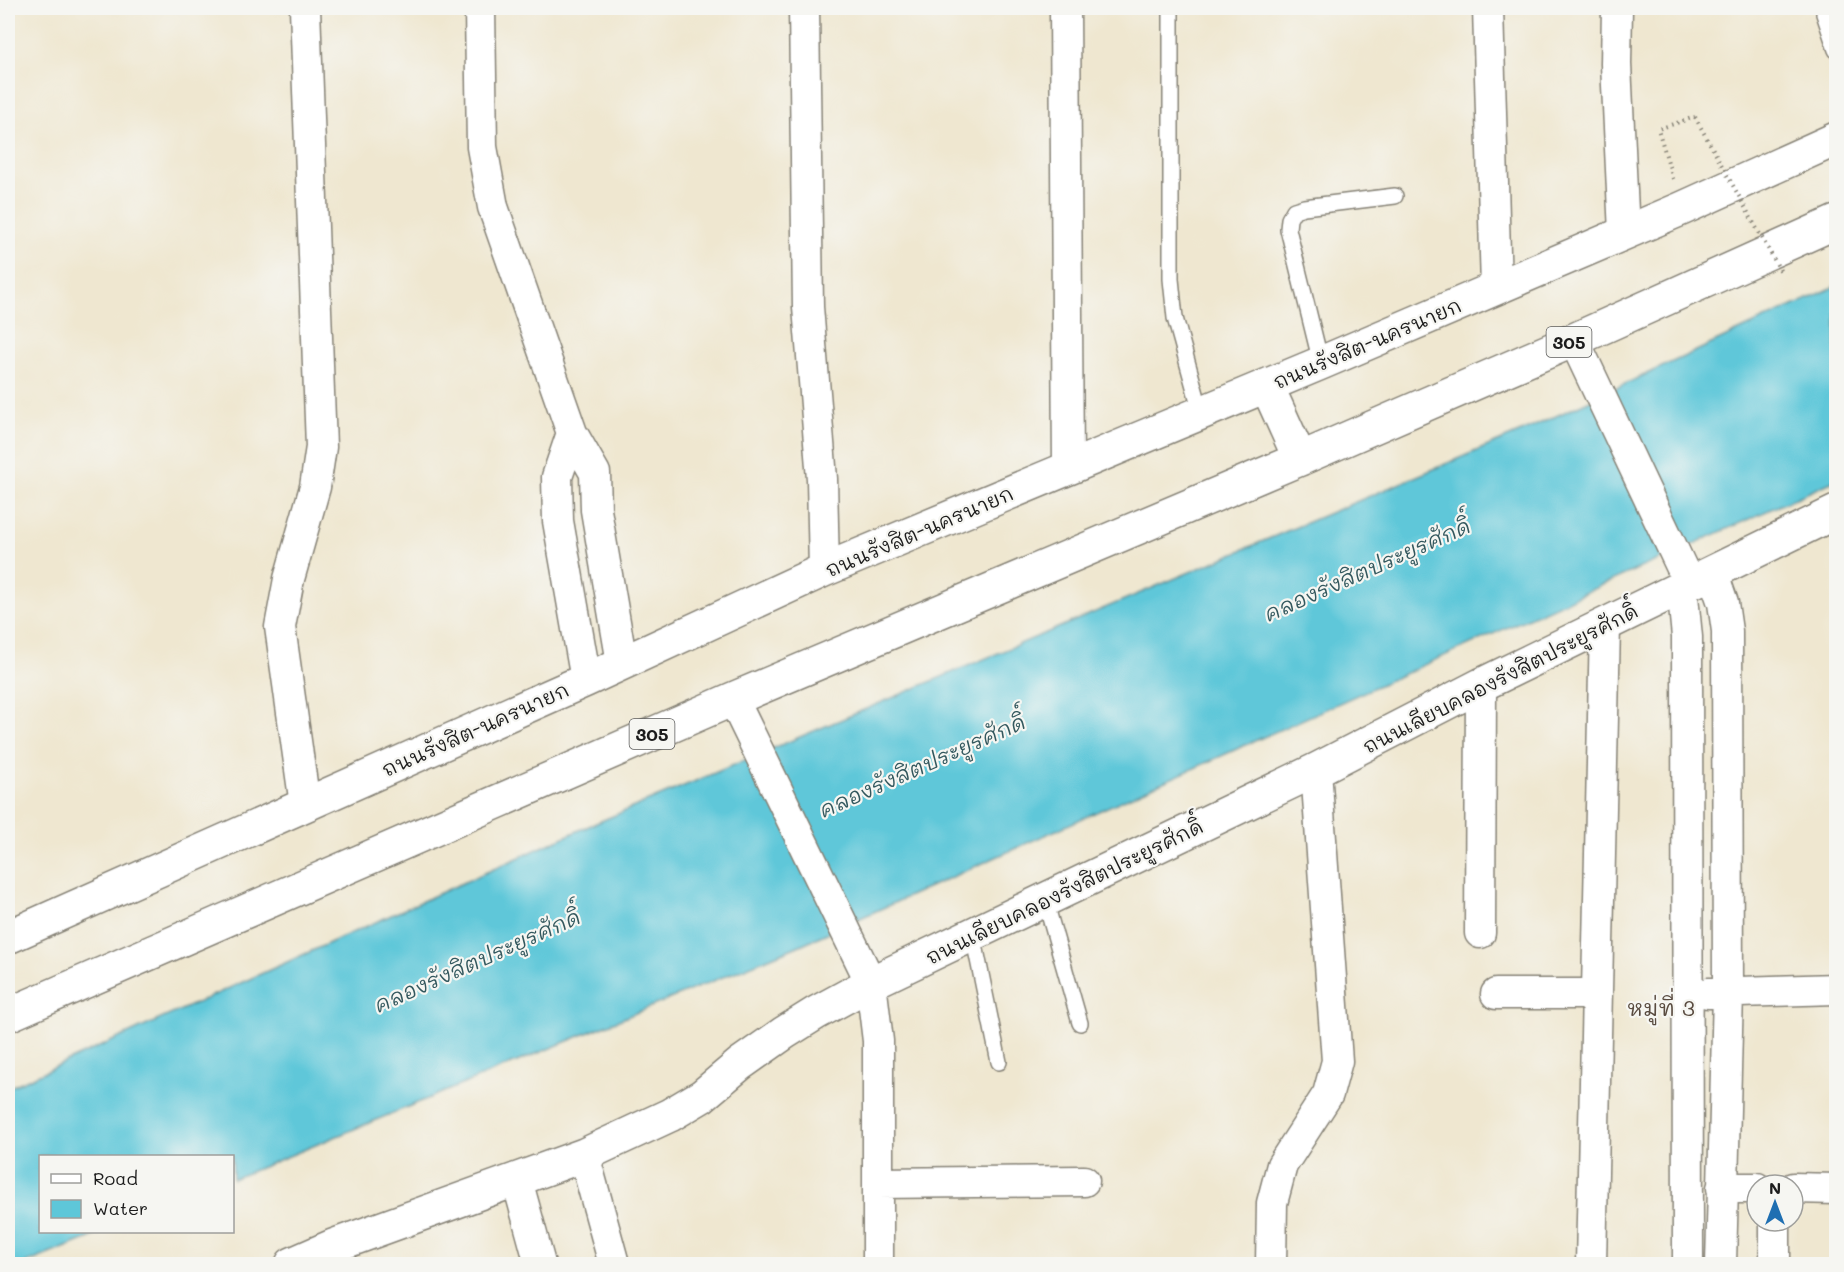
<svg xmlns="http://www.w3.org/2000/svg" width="1844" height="1272" viewBox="0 0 1844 1272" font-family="Mali,'Playpen Sans Thai',sans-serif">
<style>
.water{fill:#5ec7d9;stroke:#3d727a;stroke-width:1.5}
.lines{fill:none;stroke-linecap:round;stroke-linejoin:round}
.service-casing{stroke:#868276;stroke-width:18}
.minor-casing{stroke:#868276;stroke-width:33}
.tertiary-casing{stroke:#868276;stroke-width:36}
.primary-casing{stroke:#868276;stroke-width:36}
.path{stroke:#868276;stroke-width:4;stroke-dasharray:1.5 4.5;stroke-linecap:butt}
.service{stroke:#fff;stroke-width:15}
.minor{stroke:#fff;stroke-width:30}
.tertiary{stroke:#fff;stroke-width:33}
.primary{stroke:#fff;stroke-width:33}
.path-bridge{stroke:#868276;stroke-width:4;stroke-dasharray:1.5 4.5;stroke-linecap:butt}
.labels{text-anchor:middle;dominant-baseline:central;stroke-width:4.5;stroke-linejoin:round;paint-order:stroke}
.shield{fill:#f6f6f2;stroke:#5d5d5c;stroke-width:1.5}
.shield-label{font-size:18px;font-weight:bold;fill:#1c1c1c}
.street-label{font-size:20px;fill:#1c1c1c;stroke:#f6f6f2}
.water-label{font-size:21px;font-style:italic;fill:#33585e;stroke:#f6f6f2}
.quarter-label{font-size:22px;fill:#5a4c41;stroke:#f6f6f2}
</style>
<rect width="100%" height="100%" fill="#f6f6f2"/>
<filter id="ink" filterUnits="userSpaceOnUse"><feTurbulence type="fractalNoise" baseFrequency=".0167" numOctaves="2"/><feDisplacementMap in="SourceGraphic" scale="12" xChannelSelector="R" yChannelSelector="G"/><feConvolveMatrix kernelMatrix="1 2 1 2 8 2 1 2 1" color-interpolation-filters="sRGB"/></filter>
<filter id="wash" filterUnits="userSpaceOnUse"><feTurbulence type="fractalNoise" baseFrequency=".008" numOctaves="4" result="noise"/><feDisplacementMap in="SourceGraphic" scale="24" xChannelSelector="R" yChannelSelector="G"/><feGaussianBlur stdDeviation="1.35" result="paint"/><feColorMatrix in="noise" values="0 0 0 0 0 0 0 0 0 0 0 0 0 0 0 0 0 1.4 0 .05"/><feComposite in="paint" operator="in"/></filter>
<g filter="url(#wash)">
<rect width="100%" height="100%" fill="#efe7d0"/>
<path class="water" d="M1836,286V480L798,946L233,1179L232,1156H40V1232H104L24,1264H8V1088L582,829L1526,430Z"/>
</g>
<g filter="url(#ink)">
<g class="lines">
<g class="service-casing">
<path id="service" d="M1171,8V279L1175,318L1201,412
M1825,8L1824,14L1836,50
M1321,363L1288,229L1289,219L1294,210L1304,207L1395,196
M1045,900L1080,1023
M973,935L999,1062"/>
</g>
<g class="minor-casing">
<path id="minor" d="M305,8L321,447L315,487L289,579L280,627L305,805
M480,8L482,147L493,207L572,433L595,473L596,510L622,663
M804,8L808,307L822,479L824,570
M1065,8L1068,469
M1488,8L1496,288
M1617,8L1616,64L1624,233
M1574,340L1689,583
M572,433L557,477L558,521L586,680
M1713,574L1723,603L1727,631L1728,993L1721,1264
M1682,586L1687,637L1688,1264
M733,699L871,983L878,1041V1264
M1480,933L1481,685
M1708,993L1836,989
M1496,994H1597
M584,1155L614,1264
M517,1180L540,1264
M878,1183L1084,1181
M1722,1188H1757
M1793,1188L1836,1189
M1775,1221V1264
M1271,1264L1272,1203L1282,1165L1328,1094L1337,1061L1316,770
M1591,1264L1605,626"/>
</g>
<g class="tertiary-casing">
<path id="tertiary" d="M292,1264L333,1246L584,1155L670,1115L702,1096L740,1064L784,1033L816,1013L871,983L1316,770L1481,685L1836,512"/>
</g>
<g class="primary-casing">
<path id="primary" d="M1267,386L1300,459
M8,937L586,680L824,570L1321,363L1681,209L1836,139
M8,1015L733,699L1300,459L1574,340L1836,222"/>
</g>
<path class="path" d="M1673,179L1658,129L1695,117"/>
<use href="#service" class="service"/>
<use href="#minor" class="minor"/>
<use href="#tertiary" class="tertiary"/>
<use href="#primary" class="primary"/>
<path class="path-bridge" d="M1695,117L1781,272"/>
</g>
</g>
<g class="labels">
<g class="shield">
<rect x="1546.5" y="327" width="45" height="30" rx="4.5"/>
<rect x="629.5" y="719" width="45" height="30" rx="4.5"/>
</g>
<g class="shield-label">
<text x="1569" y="342">305</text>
<text x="652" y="734">305</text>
</g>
<g class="street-label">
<text transform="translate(1367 343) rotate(-23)">ถนนรังสิต-นครนายก</text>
<text transform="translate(919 531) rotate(-23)">ถนนรังสิต-นครนายก</text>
<text transform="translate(1500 678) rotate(-27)">ถนนเลียบคลองรังสิตประยูรศักดิ์</text>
<text transform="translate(475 729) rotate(-24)">ถนนรังสิต-นครนายก</text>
<text transform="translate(1064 891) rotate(-26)">ถนนเลียบคลองรังสิตประยูรศักดิ์</text>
</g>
<g class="water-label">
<text transform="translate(1367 569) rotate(-24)">คลองรังสิตประยูรศักดิ์</text>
<text transform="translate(922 765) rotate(-24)">คลองรังสิตประยูรศักดิ์</text>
<text transform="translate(477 960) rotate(-24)">คลองรังสิตประยูรศักดิ์</text>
</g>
<g class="quarter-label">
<text x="1661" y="1007">หมู่ที่ 3</text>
</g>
</g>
<rect width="1844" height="1272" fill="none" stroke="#f6f6f2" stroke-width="30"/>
<rect x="39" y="1155" width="195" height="78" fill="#f6f6f2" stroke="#9f9f9c" stroke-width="1.5"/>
<rect x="51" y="1174" width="30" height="9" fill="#ffffff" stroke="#9f9f9c" stroke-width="1.5"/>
<text x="93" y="1185" font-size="18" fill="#1c1c1c">Road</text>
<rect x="51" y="1200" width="30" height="18" fill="#5ec7d9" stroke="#9f9f9c" stroke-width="1.5"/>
<text x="93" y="1215" font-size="18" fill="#1c1c1c">Water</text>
<g transform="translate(1775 1203)"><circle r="28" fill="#f6f6f2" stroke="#9f9f9c" stroke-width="1.5"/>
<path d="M0-4.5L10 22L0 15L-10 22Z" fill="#1f6fb2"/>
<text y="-9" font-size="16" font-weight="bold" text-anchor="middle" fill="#1c1c1c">N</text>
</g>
</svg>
